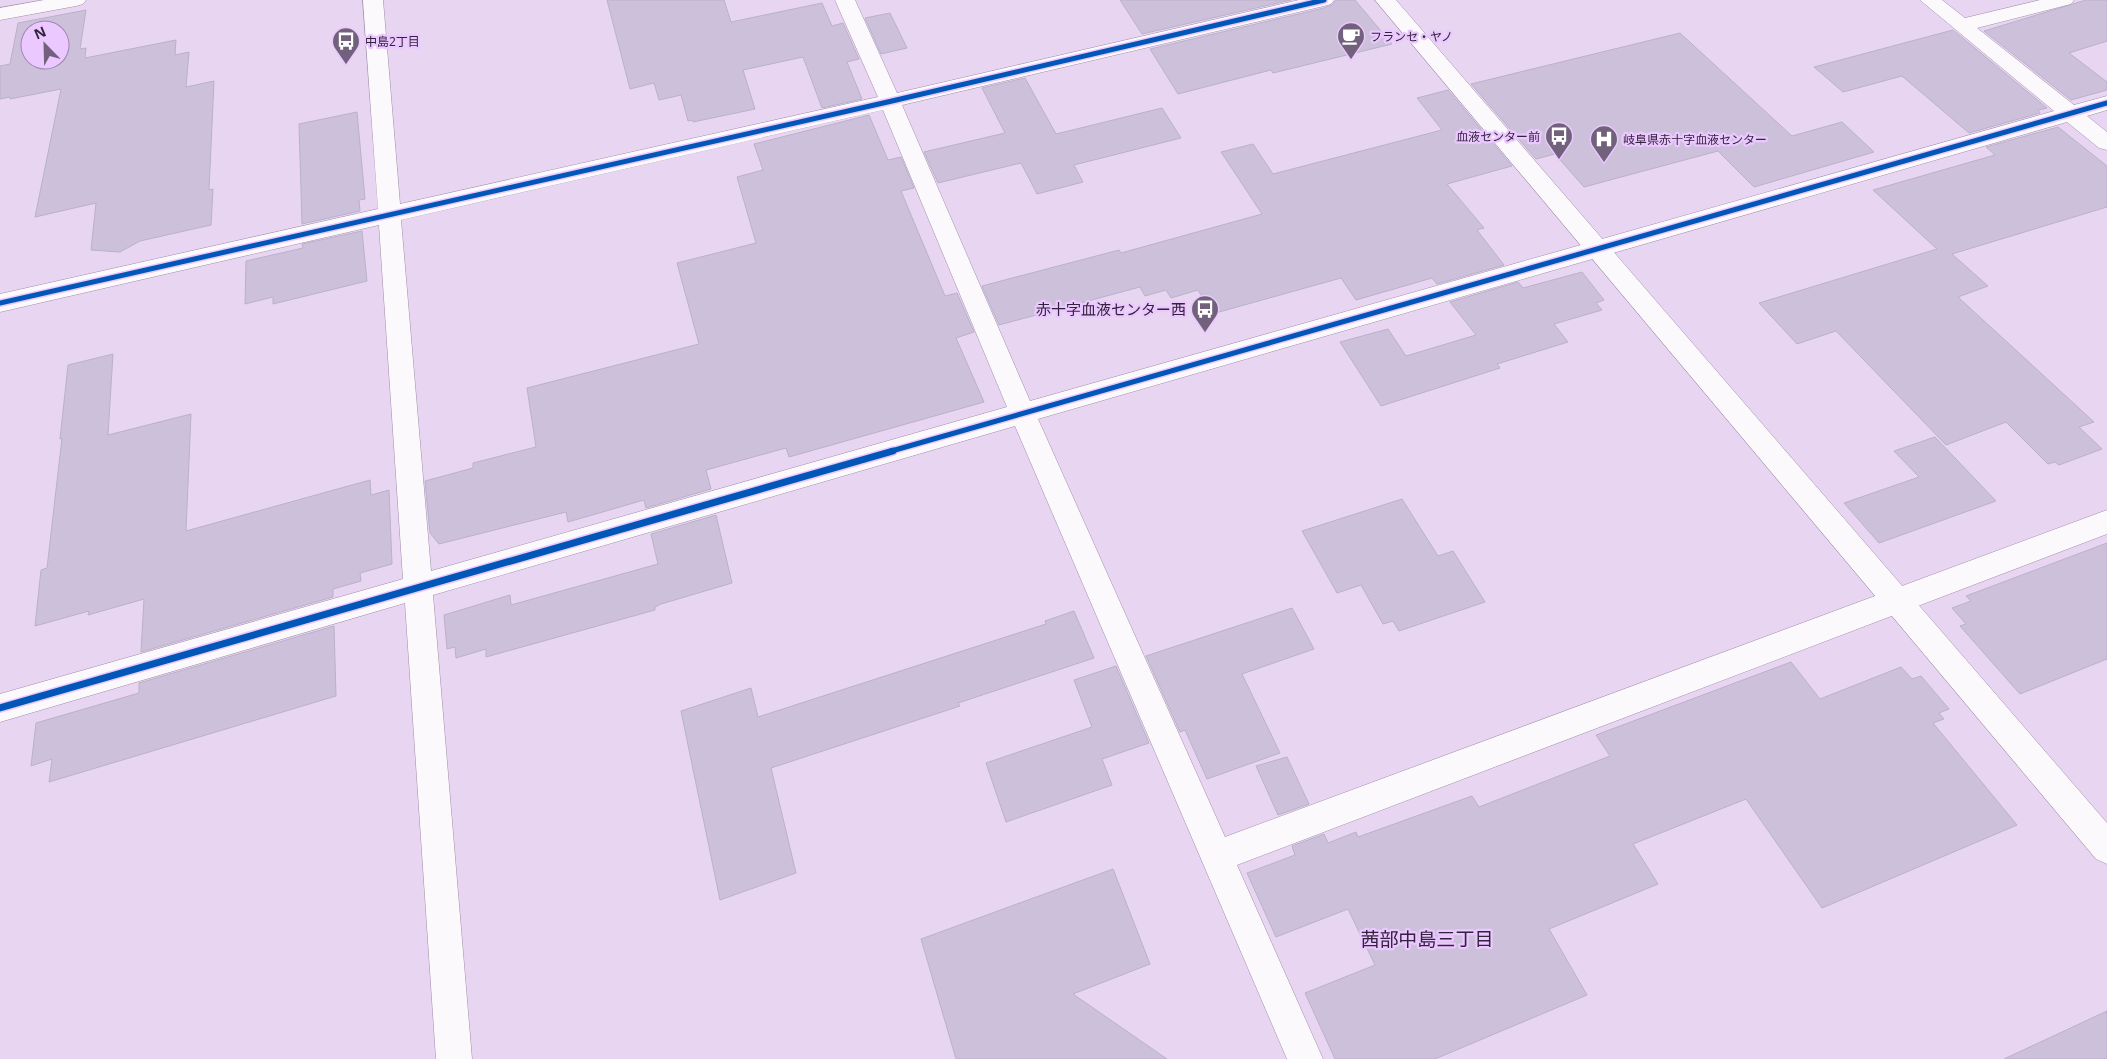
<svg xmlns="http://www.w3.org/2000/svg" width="2107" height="1059" viewBox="0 0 2107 1059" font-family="'Open Sans','Noto Sans JP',sans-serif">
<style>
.building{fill:#cdc0db;stroke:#bbb0ca;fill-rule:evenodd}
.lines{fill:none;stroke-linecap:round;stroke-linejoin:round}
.minor-casing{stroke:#9e8ea7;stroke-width:1}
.tertiary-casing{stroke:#9e8ea7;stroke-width:1}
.minor{fill:#fcf9fd;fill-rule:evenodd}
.tertiary{fill:#fcf9fd;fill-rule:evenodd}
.cycleway-far1-casing{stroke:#ebc8ff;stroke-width:8}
.cycleway-casing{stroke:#ebc8ff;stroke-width:10}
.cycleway-far1{stroke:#0057b8;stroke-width:5}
.cycleway{stroke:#0057b8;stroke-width:7}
.labels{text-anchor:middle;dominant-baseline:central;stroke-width:4.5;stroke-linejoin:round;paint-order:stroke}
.far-poi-label{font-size:12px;fill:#33223c;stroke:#ebc8ff;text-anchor:start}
.poi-label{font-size:15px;fill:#33223c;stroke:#ebc8ff;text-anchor:end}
.near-neighbourhood-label{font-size:19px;fill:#33223c;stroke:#ebc8ff}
</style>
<rect width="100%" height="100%" fill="#e8d5f2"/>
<path class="building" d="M607,0H724L731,22L822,3L832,26L843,23L859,59L847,62L862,99L822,108L803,57L743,70L755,109L693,122V120L688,121L681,95L659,100L654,83L630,89Z
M1120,0H1291L1142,34Z
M1336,0H1355L1392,44L1273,73L1271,70L1178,94L1150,49L1324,8L1332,5Z
M2086,0H2107V41L2069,53L2107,82V90L2071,100L1984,31Z
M86,10L80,49L86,48L85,58L176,40L175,55L189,52L186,87L214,81L209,190L213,189L211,225L140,241L120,252L91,250L96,203L35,217L61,89L10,99V97L0,99V66L10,64L18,23ZM30,30H60V60H30Z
M890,13L907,48L881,54L865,18Z
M1953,30L2047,108L2038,110L2040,113L1969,133L1902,76L1843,92L1814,67Z
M1680,33L1792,136L1842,122L1874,152L1754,187L1718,151L1584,187L1555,154L1536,159L1471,84Z
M1025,78L1056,134L1162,108L1181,138L1074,165L1083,182L1037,194L1021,163L938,183L924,152L1005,133L982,88Z
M1448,90L1512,166L1447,184L1484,228L1477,230L1504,265L1437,284L1432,278L1356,300L1341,278L1212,314L1198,290L1171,298L1166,290L1145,296L1140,287L999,325L982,286L1119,250L1121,253L1262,214L1221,152L1253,144L1273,174L1442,130L1417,98Z
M357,112L365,199L359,200L360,211L302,224L299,124Z
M869,115L888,160L901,157L914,188L901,191L945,296L957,293L974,332L956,338L984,402L789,457L786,448L706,470L711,489L646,508L644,500L568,522L566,512L439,544L430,533L425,481L473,468V463L536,447L527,388L699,344L677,263L756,243L737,177L763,170L754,144Z
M2058,127L2107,166V207L1952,254L1988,286L1958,297L2094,422L2079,427L2102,449L2059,465L2055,462L2048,464L2006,422L1946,445L1836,331L1797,344L1759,303L1937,249L1873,190L1995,155L1986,147Z
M362,231L367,281L273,304V297L245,304L246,261L303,248L302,244Z
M1582,272L1604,300L1596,303L1602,310L1554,324L1568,342L1497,364L1500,368L1381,406L1340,342L1388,329L1406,356L1476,335L1450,302L1518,282L1523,288Z
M113,354L108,435L191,414L186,531L370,480L371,495L389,490L392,564L360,573L361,581L333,589V597L141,652L144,599L88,615L89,611L35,626L41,570L47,568L62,438L60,439L68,365Z
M1935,437L1996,501L1879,543L1844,503L1919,477L1894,451Z
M1402,499L1438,556L1453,551L1485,602L1399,631L1393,621L1383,624L1361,585L1337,593L1302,531Z
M716,515L732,583L661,604L655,607V610L486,657V649L456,658L455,647L447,649L444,615L510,595L511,605L658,564L651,534Z
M2107,543V659L2020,694L1960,626L1966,624L1952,608L1971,601L1966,596Z
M1292,608L1314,649L1242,674L1280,753L1207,779L1185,730L1180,732L1146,656Z
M1074,611L1094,658L958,703L960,706L771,768L796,873L720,900L681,711L751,688L758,717L1046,624L1045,621Z
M334,626L336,696L49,782L52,759L31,766L36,723L139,693V683Z
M1791,662L1820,699L1901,667L1912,679L1921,676L1949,709L1939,713L1944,719L1933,723L2017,825L1822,908L1746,799L1633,844L1658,884L1549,929L1587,995L1435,1059H1335L1305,993L1375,965L1348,909L1276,937L1247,873L1295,855L1292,846L1324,834L1328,843L1356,832L1358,837L1472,796L1479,807L1610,756L1596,735Z
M1116,666L1149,743L1102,759L1112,785L1006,822L986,763L1092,727L1074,680Z
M1287,757L1309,804L1278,815L1256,766Z
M1113,869L1150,964L1073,994L1167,1059H956L921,939Z
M2107,1011V1059H2004Z"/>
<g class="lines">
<g class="minor-casing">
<path id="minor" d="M44,0H86L83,4L76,6L0,20V8Z
M363,0H383L400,204L878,97L835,0H855L897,93L1299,0H1334L1331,4L1324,6L902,105L1030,401L2054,111L1920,0H1942L1965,18L2040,0H2074L2071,4L1977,28L2074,105L2107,96V110L2087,116L2107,132V150L2099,148L2067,122L1038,419L1225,837L2107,510V534L1237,865L1323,1059H1287L1015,426L433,595L472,1059H436L405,603L0,722V694L403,579L379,225L0,312V294L378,209ZM883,110L1007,407L431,571L401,220Z"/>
</g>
<g class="tertiary-casing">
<path id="tertiary" d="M1375,0H1396L2107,823V864L2096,859Z"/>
</g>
<use href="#minor" class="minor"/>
<use href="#tertiary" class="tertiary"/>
<g class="cycleway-far1-casing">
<path id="cycleway-far1" d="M0,303L892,101L1324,0
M888,452L2107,103"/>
</g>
<g class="cycleway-casing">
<path id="cycleway" d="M0,708L893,451"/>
</g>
<use href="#cycleway-far1" class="cycleway-far1"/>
<use href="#cycleway" class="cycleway"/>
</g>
<defs>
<g id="cafe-pin" transform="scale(1.4375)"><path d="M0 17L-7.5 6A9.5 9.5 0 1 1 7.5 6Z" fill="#72617c" stroke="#ebc8ff"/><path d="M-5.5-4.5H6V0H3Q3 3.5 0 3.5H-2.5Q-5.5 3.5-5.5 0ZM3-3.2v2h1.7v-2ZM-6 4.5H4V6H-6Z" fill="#fff"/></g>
<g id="bus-pin" transform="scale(1.4375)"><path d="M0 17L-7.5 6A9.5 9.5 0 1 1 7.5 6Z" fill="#72617c" stroke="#ebc8ff"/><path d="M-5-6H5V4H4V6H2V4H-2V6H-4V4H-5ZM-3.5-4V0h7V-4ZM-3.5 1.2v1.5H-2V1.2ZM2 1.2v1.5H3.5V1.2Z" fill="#fff"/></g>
<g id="hospital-pin" transform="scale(1.4375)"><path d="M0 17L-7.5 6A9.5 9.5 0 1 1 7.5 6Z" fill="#72617c" stroke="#ebc8ff"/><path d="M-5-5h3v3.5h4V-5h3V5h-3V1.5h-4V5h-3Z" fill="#fff"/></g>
</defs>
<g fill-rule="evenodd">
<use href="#cafe-pin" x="1351" y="36"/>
<use href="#bus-pin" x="346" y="41"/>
<use href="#bus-pin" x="1559" y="136"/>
<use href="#hospital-pin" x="1604" y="139"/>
<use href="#bus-pin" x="1205" y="309"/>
</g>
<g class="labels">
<g class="far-poi-label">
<text x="1370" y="36">フランセ・ヤノ</text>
<text x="365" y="41">中島2丁目</text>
<text x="1540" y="136" text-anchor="end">血液センター前</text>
<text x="1623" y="139">岐阜県赤十字血液センター</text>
</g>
<g class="poi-label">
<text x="1186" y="309">赤十字血液センター西</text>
</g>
<g class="near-neighbourhood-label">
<text x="1427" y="939">茜部中島三丁目</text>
</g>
</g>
<g transform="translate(45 45) rotate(337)"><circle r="24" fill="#ebc8ff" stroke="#a186b1"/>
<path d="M0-4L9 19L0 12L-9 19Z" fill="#72617c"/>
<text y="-8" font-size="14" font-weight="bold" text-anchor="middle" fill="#33223c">N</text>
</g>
</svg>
